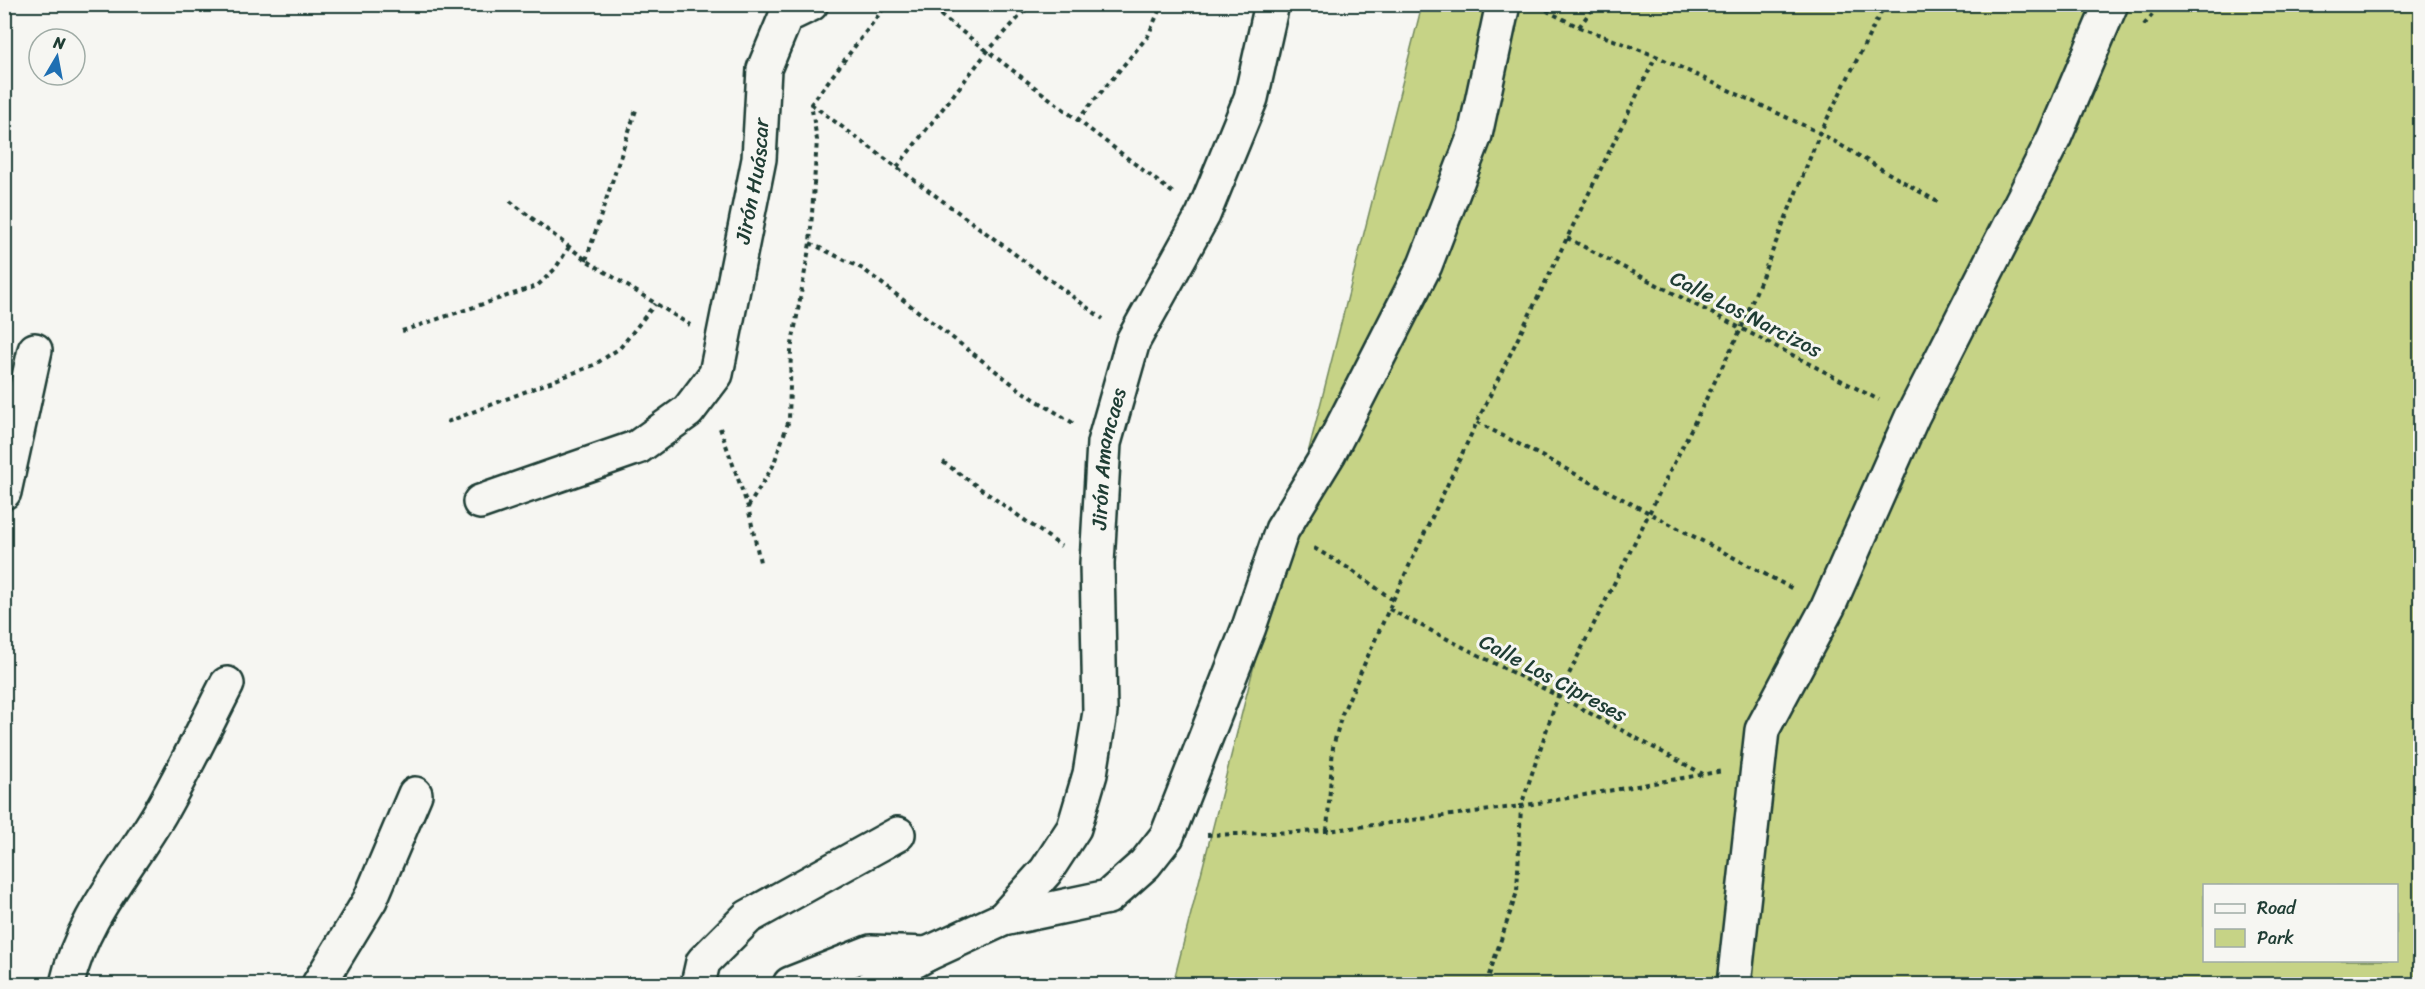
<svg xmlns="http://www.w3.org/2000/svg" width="2425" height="989" viewBox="0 0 2425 989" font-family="Sriracha,sans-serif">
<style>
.green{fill:#c6d386;stroke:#72885d;stroke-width:1.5;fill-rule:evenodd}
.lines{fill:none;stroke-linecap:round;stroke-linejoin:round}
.street-casing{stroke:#1f3d34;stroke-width:38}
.path{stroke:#1f3d34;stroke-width:4;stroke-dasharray:4.5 4.5;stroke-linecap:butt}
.street{stroke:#f6f6f2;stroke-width:33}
.labels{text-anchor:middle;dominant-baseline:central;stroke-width:6;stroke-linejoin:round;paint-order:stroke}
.street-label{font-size:21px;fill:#1f3d34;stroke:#f6f6f2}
</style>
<rect width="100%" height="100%" fill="#f6f6f2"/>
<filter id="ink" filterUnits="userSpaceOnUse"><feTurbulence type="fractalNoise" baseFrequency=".0167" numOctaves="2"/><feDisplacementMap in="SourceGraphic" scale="12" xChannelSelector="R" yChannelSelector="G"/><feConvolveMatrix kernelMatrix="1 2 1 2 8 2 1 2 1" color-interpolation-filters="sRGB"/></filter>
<g filter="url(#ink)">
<path class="green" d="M1422,5H2420V984H1173ZM2204,886H2396V960H2204Z"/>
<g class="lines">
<g class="street-casing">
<g id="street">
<path d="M4,492L35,350"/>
<path id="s1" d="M480,502L638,447L688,411L716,374L759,159L764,69L786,16L811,4"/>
<path id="s2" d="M1003,919L1046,871L1074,828L1090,774L1100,712L1097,563L1104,443L1133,341L1203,215L1251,98L1272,4"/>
<path d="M67,984C81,920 127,869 160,813C184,771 205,727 227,684"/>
<path d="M319,984L370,900L415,794"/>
<path d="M698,984L703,962L748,917L898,834"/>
<path d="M790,984L871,952L927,954"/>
<path d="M874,984L927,954L1003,919L1108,897L1145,864L1167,836L1249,627L1282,530L1329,453L1425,265L1475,135L1503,4"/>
<path d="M1734,984L1762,730L1828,607L1912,417L2054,138L2111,4"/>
</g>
</g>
<path class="path" d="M926,4L1173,193
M1540,4L1549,12L1579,27L1656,56L1820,133L1941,204
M2144,25L2161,4
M1579,27L1596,4
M811,104L1103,319
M1077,121L1148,36L1162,4
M897,167L987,52L1031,4
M510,201L586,260L690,325
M1567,238L1879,400
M810,243L863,269L1023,392L1073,423
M586,260L636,110
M402,331L537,286L555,269L569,247
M447,422L594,365L620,348L655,304
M1477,422L1795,590
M720,428L748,507L760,562
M943,462L1061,546
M748,507L773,466L789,420L791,350L810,243L817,140L811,104L887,4
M1314,548L1350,569L1393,600
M1389,609L1558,696L1703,774
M1327,831L1333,747L1342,714L1393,600L1477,422L1656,56
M1207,835L1327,831L1521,806L1723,771
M1486,984L1517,892L1521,806L1558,696L1741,329L1820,133L1885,4"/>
<use href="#street" class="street"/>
</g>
</g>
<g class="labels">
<g class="street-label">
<text stroke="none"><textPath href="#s1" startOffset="472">Jirón Huáscar</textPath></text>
<text transform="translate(1746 314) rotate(27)">Calle Los Narcizos</text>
<text stroke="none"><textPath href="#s2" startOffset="489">Jirón Amancaes</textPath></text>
<text transform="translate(1553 678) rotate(28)">Calle Los Cipreses</text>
</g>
</g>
<rect width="2425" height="989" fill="none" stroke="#f6f6f2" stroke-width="24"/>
<rect x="12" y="12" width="2401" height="965" fill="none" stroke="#1f3d34" stroke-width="2" filter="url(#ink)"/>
<rect x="2203" y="884" width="195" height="78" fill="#f6f6f2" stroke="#a0aca6" stroke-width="1.5"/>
<rect x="2215" y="904" width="30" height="9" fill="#f6f6f2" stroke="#a0aca6" stroke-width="1.5"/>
<text x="2257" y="914" font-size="18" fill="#1f3d34">Road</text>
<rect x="2215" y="929" width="30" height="18" fill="#c6d386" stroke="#a0aca6" stroke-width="1.5"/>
<text x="2257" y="944" font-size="18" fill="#1f3d34">Park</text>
<g transform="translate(57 57) rotate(10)"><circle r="28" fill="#f6f6f2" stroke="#a0aca6" stroke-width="1.5"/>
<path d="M0-4.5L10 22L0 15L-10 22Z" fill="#1f6fb2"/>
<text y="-9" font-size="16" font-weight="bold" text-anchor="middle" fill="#1f3d34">N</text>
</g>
</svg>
